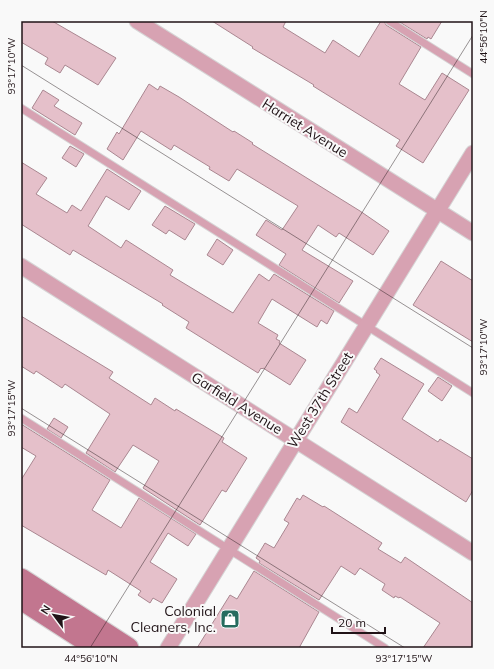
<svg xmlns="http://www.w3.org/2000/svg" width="494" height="669" viewBox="0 0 494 669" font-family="Mulish,sans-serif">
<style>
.building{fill:#e5c0ca;stroke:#aa8791}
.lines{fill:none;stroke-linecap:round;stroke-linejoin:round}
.service-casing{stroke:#d6d4d5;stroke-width:9}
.minor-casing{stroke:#d6d4d5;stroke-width:17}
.secondary-casing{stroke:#d6d4d5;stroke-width:23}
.service{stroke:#d7a2b2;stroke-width:7}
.minor{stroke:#d7a2b2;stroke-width:15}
.secondary{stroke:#c2768f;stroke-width:21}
.ticks{fill:none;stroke:#201317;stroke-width:1;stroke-opacity:0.45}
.labels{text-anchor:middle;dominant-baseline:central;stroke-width:4;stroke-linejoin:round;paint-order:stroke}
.street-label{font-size:14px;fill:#201317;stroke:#f9f9f9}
.poi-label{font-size:14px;fill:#201317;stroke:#f9f9f9;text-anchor:end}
.neatline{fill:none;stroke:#201317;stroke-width:1.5}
.ticks-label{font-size:10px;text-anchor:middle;fill:#201317}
</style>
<rect width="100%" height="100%" fill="#f9f9f9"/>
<path class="building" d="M21,21H52L116,58L98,85L65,65L60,73L45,64L48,58L21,42Z
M212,21H286L283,27L325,53L333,40L359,57L381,21H384L386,25L421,47L399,84L425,100L442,73L469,90L423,163L396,146L400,140L313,86L314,85L252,48L253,47Z
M398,21H442L431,39L428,37L427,39Z
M149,84L158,90L160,86L179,97L233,132L234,131L253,143L252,144L360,211L389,231L373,255L339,233L336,237L318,225L302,250L353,281L339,303L279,265L286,254L256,235L266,220L282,230L298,206L237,169L229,181L209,169L210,167L174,145L171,150L141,131L123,160L107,149L117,132L119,134Z
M43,90L59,100L54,106L82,123L75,135L32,108Z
M70,146L84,154L76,167L62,158Z
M21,162L47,178L36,194L67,213L72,205L81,211L107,169L141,191L129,210L106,196L88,226L121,248L126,240L173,270L170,275L233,313L259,274L269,281L274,274L334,311L327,324L321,320L317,327L272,299L258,323L278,335L276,339L280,341L279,343L306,360L290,385L263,368L262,369L261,368L258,373L186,328L189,322L162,305L163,304L73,250L70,255L21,224Z
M165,206L195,224L185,240L169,230L166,234L152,225Z
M217,239L233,250L223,265L207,255Z
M441,261L473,281V342L413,305Z
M21,316L113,372L109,378L151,405L155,398L175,411L176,409L224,438L222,442L247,458L226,492L222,490L200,525L143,488L159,461L133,445L115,472L86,453L110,414L65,384L62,388L36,371L34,374L21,366Z
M381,358L424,384L402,419L438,442L440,439L473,459V490L466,502L341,422L349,408L357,413L380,375L376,372L377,371L374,369Z
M438,377L452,386L442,401L428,391Z
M54,418L68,427L61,438L47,429Z
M21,424L110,480L92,510L121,528L139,498L196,534L188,546L168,533L150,562L177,579L162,603L153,598L150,603L138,595L141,591L108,570L106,575L21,525V480L36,456L21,447Z
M303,495L323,507L324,506L382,543L378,549L401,563L405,557L473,603V648H423L440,623L400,597L399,598L395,596L394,598L382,590L385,584L360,568L355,575L341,566L319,600L259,563L260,561L256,558L265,543L274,548L289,523L284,520L297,498L300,500Z
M254,571L319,612L299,648H197L230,595L237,599Z"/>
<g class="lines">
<g class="service-casing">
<path id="service" d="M389,21L473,74
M21,108L473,393
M21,418L385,648"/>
</g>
<g class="minor-casing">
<path id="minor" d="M137,21L473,233
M21,266L473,553
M168,648L473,153"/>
</g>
<g class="secondary-casing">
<path id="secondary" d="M21,579L128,648
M21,599L97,648"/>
</g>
<use href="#service" class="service"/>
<use href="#minor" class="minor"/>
<use href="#secondary" class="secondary"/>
</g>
<path class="ticks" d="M21,65L473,348M21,408L405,648M90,648L473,35"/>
<defs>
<g id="shop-square" transform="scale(1)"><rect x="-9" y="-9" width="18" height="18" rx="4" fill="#266c5f" stroke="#f9f9f9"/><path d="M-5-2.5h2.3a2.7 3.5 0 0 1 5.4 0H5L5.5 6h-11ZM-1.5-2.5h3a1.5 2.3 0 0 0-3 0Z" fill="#fff"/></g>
</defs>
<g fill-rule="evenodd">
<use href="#shop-square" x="230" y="619"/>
</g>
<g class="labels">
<g class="street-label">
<text transform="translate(305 128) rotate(32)">Harriet Avenue</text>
<text transform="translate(320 400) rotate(-58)">West 37th Street</text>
<text transform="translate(237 403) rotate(32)">Garfield Avenue</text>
</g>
<g class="poi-label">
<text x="216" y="611">Colonial<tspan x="216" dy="16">Cleaners, Inc.</tspan></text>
</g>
</g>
<rect width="494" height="669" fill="none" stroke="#f9f9f9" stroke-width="44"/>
<g transform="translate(54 615) rotate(302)" stroke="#f9f9f9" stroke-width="3" paint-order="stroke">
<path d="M0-3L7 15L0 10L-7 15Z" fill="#201317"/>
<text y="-6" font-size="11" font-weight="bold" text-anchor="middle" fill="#201317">N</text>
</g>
<path d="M332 627v6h53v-6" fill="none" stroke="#201317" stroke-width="2"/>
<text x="338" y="627" font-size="12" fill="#201317" stroke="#f9f9f9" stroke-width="3" paint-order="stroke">20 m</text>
<rect x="22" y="22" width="450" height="625" class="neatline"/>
<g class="ticks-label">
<text transform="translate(483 37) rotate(-90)" y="4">44°56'10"N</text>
<text transform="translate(11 66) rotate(-90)" y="4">93°17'10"W</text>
<text transform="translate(483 347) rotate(-90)" y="4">93°17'10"W</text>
<text transform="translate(11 408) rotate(-90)" y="4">93°17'15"W</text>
<text x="91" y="662">44°56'10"N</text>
<text x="404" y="662">93°17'15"W</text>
</g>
</svg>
